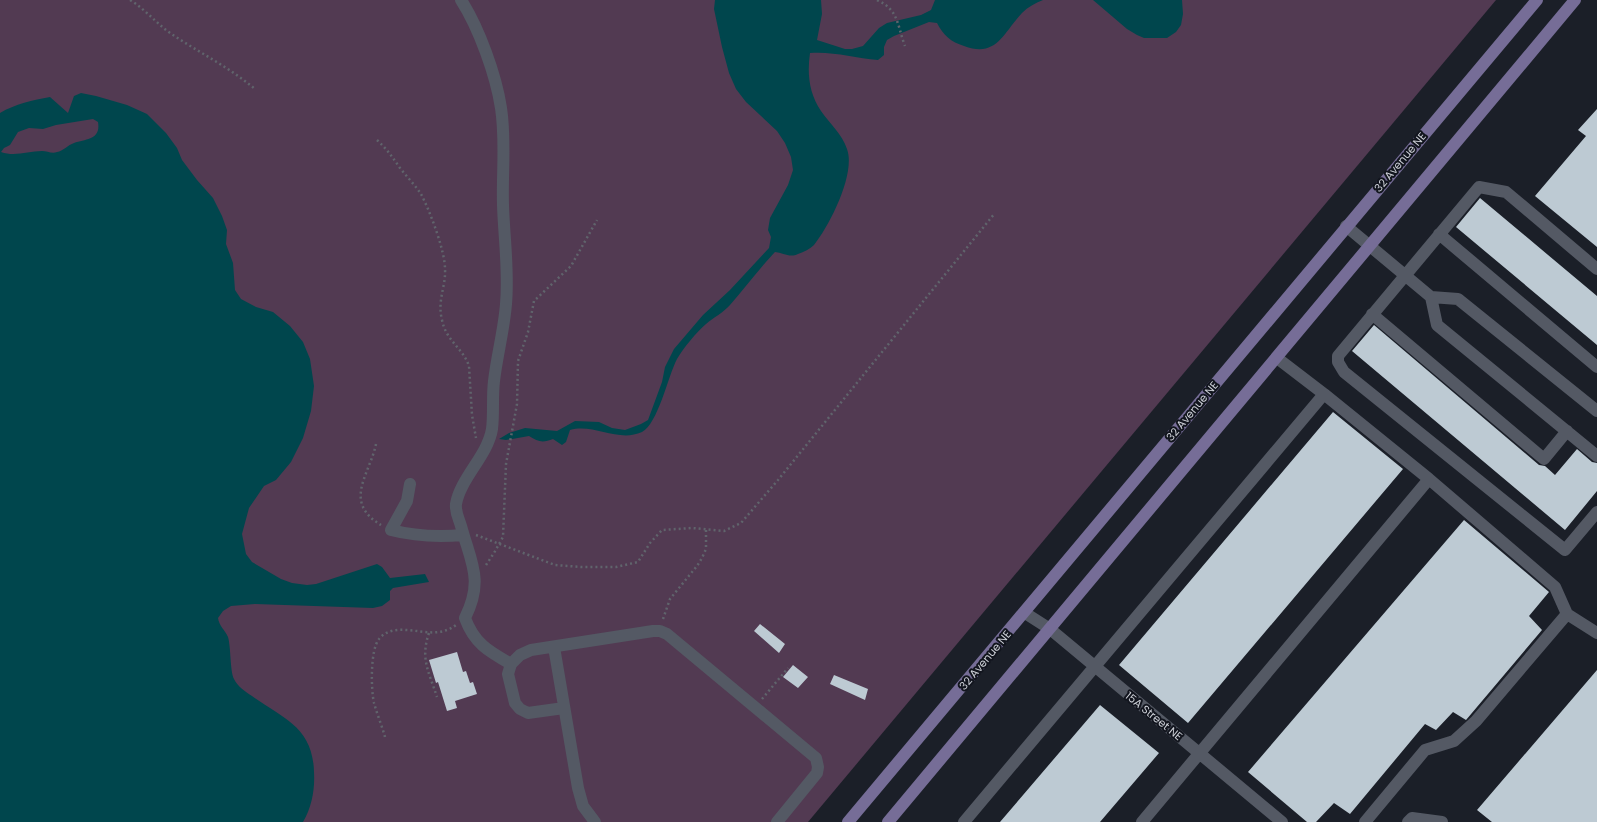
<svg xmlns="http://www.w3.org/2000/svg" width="1597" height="822" viewBox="0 0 1597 822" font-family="Poppins,sans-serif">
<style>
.green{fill:#523a52}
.water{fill:#00464d;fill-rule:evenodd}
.building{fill:#bdcad3}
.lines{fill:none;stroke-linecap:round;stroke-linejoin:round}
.path{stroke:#60646c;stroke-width:2.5;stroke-dasharray:2 3;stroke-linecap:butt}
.minor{stroke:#545964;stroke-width:12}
.major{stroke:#766d97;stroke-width:12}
.labels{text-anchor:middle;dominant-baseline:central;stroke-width:4;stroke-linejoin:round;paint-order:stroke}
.street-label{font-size:11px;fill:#ced1d8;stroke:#12151e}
</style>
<rect width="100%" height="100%" fill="#1b1f28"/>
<path class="green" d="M0,0H1496L808,822H0Z"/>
<path class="water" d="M715,0H821L822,14L817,40L845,49H852L863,46L879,28L887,23L921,15L931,10L935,0H1043C1035,3 1028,7 1022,13C1003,33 997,58 964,46C951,42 943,35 937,23L929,22L894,36L887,40L884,47V55L878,60C855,58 832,51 810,53C807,74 809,93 821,111C830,124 842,134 847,149C856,173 830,225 814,245C810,249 804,252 798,254C790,258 783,253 775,252C759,269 745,288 730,305C723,313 714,317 706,324C696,333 684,347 677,359C668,376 658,424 642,432C618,443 594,423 570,430L566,442L562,445L553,439C543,443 538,442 529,436L506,440L499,439L509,433L525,428L557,431L575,421L599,422L612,428L625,430L641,424L648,420L662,382L665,367L674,349L703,315L730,290L769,248L771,237L768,230L770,218L788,185L793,170L791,157L785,143L777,131L746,102L736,89L729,73L722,47L714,9Z
M1093,0H1182L1183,14L1181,25L1176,32L1167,38H1144L1137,35L1127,29Z
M81,93L96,96L127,105L147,114L166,133L177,148L182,160L197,180L213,198L222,216L227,230L226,244L233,263L235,290L241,299L256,307L273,312L290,326L303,342L310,359L314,386L311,411L303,438L291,462L276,480L264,486L249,508L242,534L246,554L252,562L281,579L292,583L307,585L316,584L377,564L382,567L390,578L425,574L429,582L393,588L390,591V600L382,606L373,608L255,604L231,606L223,611L218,618C219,626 225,630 228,637C231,647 230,671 234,679C237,686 246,692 252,696C283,718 313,727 314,772C315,789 312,807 303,822H0V113C15,104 33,100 50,97L68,113L74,96ZM93,119L98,122C101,140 86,139 74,143C68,145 63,151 57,152C52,154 47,151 42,151C28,151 15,157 1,152L4,148L10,145L18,132L29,128L43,129L56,125Z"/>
<path class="building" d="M1597,109V247L1535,196L1586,136L1578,130Z
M1480,198L1597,296V345L1456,227Z
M1374,325L1539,465L1545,466L1555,475L1577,449L1592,462L1597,463V491L1565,530L1352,351Z
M1333,412L1403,469L1188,723L1119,665Z
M1464,520L1549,592L1529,616L1542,630L1466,720L1453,712L1436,730L1425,724L1350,814L1334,803L1316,822H1307L1248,772Z
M760,624L785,644L779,653L754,631Z
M457,652L463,672L466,671L470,683L473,682L477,694L455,701L457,708L447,711L438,682L436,683L429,660Z
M793,665L808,677L798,688L783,677Z
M1597,670V822H1492L1477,810Z
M834,675L868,689L865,700L830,684Z
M1100,705L1159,753L1100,822H1000Z"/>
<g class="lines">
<path class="path" d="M130,0C146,10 155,22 170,33C198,52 229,67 255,89
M877,0C899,10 897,25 905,46
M377,140C387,149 393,158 400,168C407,177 415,185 421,194C430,211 445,251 445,269C446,287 437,300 442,320C446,341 463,348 469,366L472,415L476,438
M376,444C370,474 342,502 381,525
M476,535L555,565L582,567H616L638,562L650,543L662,530L692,528L724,531L741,523L778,480L995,213
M486,565L494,553L503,537L506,464L517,404L518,361L528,332L534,301L571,266L597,220
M663,619L670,599L697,566L702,558L706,549V529
M429,633C420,659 429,672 437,697
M762,699L788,668
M385,737C382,726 377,714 374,703C371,690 370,650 379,639C385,631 396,629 406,630C424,631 440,637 456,625"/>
<path class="minor" d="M461,0C479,28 496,75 501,108C506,140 502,173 503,205C504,238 509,271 506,304C504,330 497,355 494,381C492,397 494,413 492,429C488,455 460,479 456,504C455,512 459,519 461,526C471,563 484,580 465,618C474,643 488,651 511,664
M1346,226L1431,297L1437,325L1597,456
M1439,234L1597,367
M1597,269L1506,192L1479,187L1338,356V362L1344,372L1565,550L1597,512
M1431,297L1458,299L1597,411
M1372,314L1544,459L1567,431
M1324,394L1429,479L1555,587L1567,614
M410,484L407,501L391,530C414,536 439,537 463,535
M1025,613L1050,629L1282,822
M554,647L578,788L583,806L595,822
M564,708L528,713L520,709L515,703L508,674L511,664L520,655L531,650L653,631H660L667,634L816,758L818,767L817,773L777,822
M964,822L1324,394L1277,358
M1142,822L1429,479
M1365,822L1425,750L1454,741L1476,721L1567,614L1597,633
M1408,822L1412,818L1442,822"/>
<path class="major" d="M848,822C1079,549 1306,273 1537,0
M888,822L1575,0"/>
</g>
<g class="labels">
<g class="street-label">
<text transform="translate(1400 162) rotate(-50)">32 Avenue NE</text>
<text transform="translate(1192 411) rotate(-50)">32 Avenue NE</text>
<text transform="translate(985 660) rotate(-50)">32 Avenue NE</text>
<text transform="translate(1154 716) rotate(39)">15A Street NE</text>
</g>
</g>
</svg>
